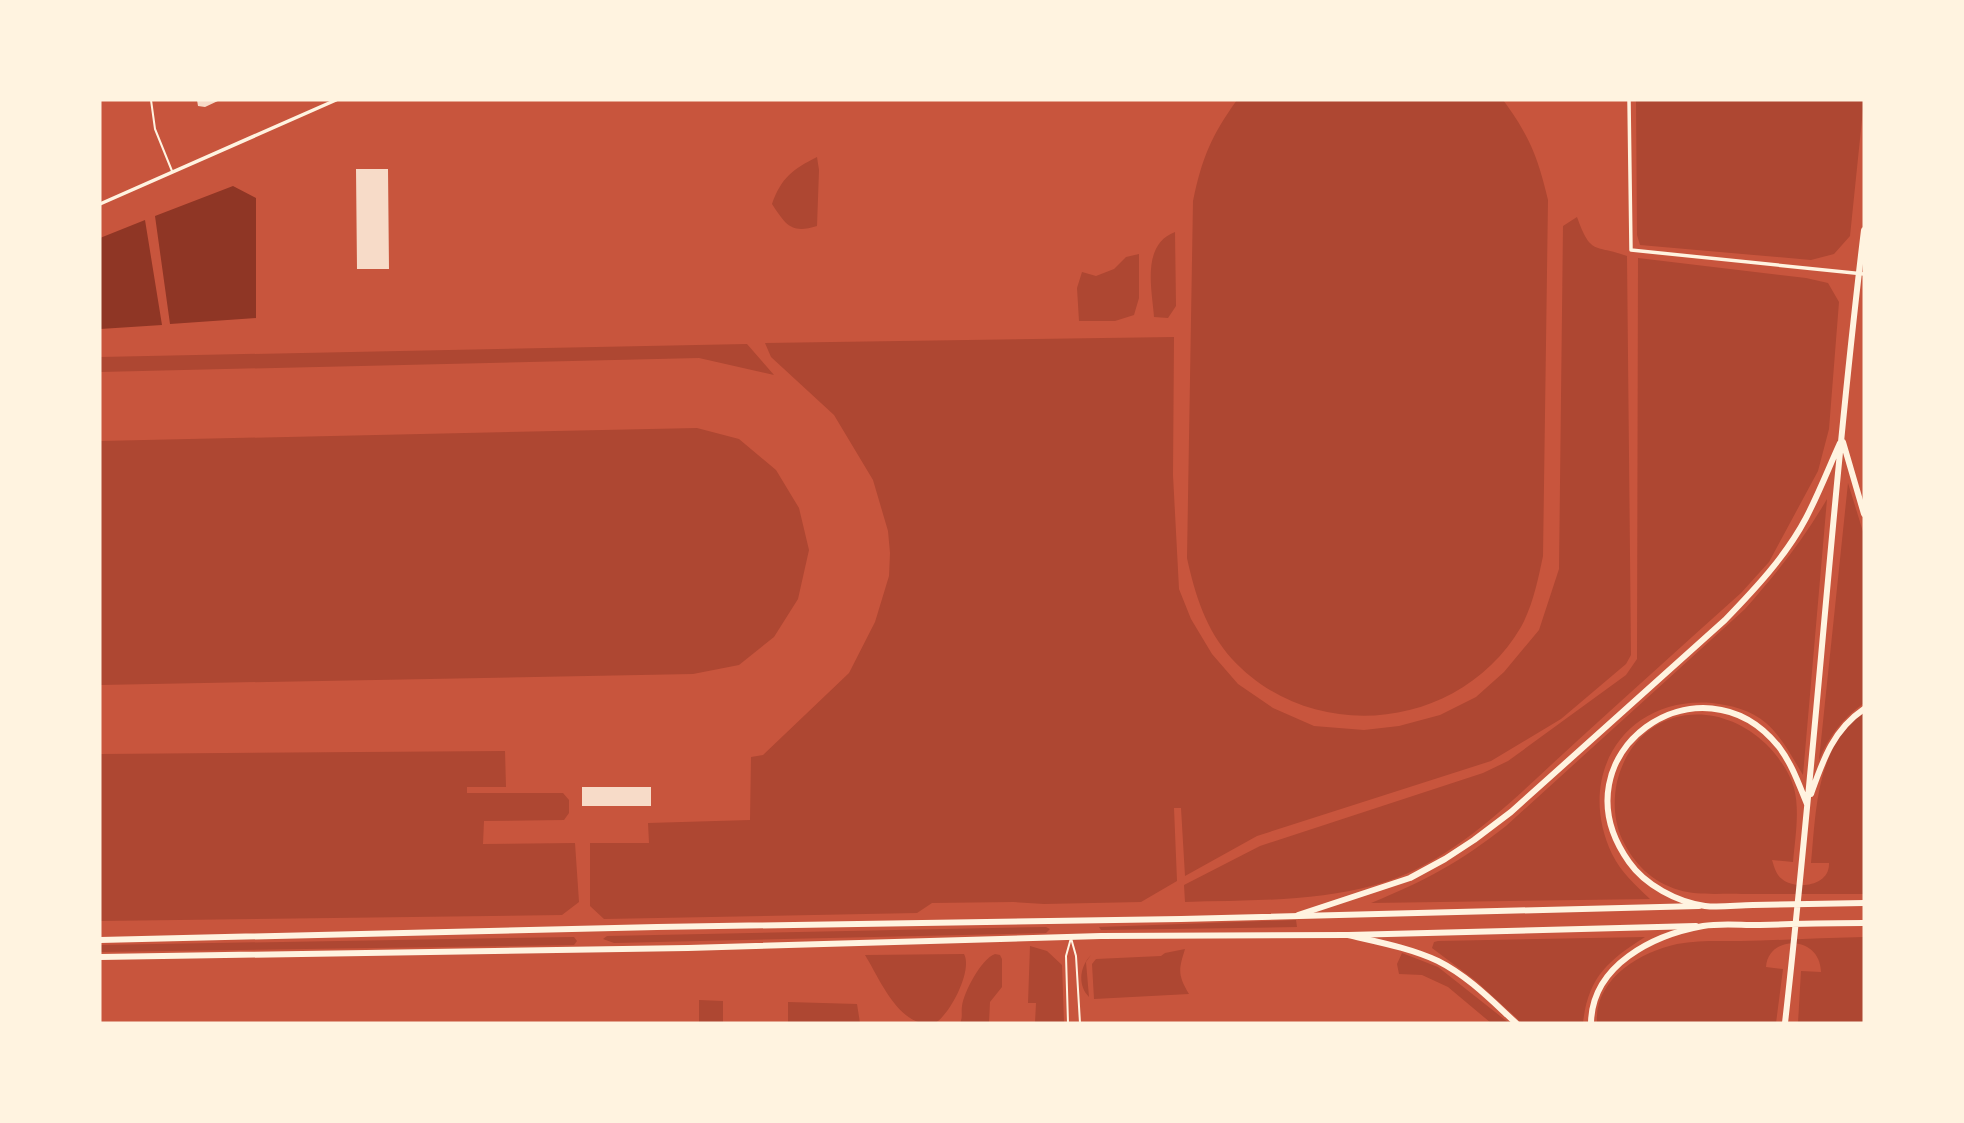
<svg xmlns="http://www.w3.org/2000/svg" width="1964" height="1123" viewBox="0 0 1964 1123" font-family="Georgia,serif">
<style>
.green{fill:#ae4732}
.water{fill:#8f3625}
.building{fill:#f7dbc8}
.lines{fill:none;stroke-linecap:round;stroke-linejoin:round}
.service{stroke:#fff3e0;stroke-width:2}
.minor{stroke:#fff3e0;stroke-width:3.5}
.primary{stroke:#fff3e0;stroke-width:6}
.trunk{stroke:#fff3e0;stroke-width:6}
</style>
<rect width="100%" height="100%" fill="#c8553d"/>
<path class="green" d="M1237,100H1503C1529,135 1538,157 1548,200L1543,556C1538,580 1533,605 1521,627C1461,730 1313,747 1232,659C1206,630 1195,595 1187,558L1193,201C1202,158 1211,136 1237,100Z
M1636,100H1864L1850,236L1834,254L1811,260L1640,245L1637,235Z
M817,157L819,170L817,226C791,234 786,225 772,204C781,178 793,169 817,157Z
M1577,217C1591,256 1594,244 1627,256L1631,655L1626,664L1561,719L1491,761L1257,836L1185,876L1181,808H1174L1177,881L1141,902L1044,904L1013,902L932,903L917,913L604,919L590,906V843H649L648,823L750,820L751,757L763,755L849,673L875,622L889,576L890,553L888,531L873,480L834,415L771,357L765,343L1174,337L1173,475L1179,589L1191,619L1212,654L1238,684L1273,708L1314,726L1364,730L1399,726L1440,715L1476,697L1504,672L1539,630L1559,569L1563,226Z
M1175,232L1176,306L1168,318L1154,317C1152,289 1141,245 1175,232Z
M1139,254V298L1134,315L1115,321H1079L1077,288L1082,272L1096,276L1114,269L1126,257Z
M1638,258L1806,278L1828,283L1839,302L1829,429L1818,471L1769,562L1741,593C1686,642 1631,692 1576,742C1516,796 1455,863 1375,885C1314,902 1248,900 1185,902L1184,885L1260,846L1483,773L1508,761L1626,675L1637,659Z
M747,344L774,375L699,358L100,372V357Z
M697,428L739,439L776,470L799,508L809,550L798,599L774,637L739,665L693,674L100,685V441Z
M1848,483L1864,535V703C1842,719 1829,736 1819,760Z
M1827,499L1803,775C1792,757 1782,737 1766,723C1751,710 1731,705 1712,703C1624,696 1575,776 1612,854C1621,872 1635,885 1650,899L1371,903C1425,881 1460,862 1506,826L1745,609C1776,574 1804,539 1827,499Z
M1864,713V894C1824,894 1783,894 1742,894C1722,893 1699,896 1679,890C1652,882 1634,864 1622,839C1614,821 1613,801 1617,782C1635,708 1714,694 1766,744C1778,756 1789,771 1794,788C1800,811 1795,839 1793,862L1772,860C1774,866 1776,875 1782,879C1795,890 1830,887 1829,863H1811C1816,811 1816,745 1864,713Z
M505,751L506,787H467V793H563L569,800V813L564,820L484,821L483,844L575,843L579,902L562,915L100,921V754Z
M1296,920L1297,927L1101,930L1099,927Z
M1046,927L1050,929L1046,933L614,943L603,939L607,936Z
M574,937L577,941L574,945L100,952V945Z
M1645,937C1607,961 1588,978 1583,1023H1522L1476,981L1432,948L1434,942L1438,941Z
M1864,937V1023H1798L1801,971L1821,972C1820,934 1768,935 1766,967L1783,969L1776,1023H1597C1594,979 1640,952 1677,944C1698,940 1721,941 1741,941C1782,940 1823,938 1864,937Z
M1030,946L1047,951L1062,965L1064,1023H1035L1036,1003H1028Z
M1185,949C1179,969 1177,974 1189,994L1094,999L1092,964L1096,959L1161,956L1165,953Z
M1402,953L1438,967L1509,1023H1491L1448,987L1422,975L1399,974L1397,964Z
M964,954C973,970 950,1015 935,1023C929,1023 923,1024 918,1022C893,1013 878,976 865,955Z
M995,954L1000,955L1002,959V987L990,1002L989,1023H960C963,1017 961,1013 962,1006C964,992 981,959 995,954Z
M1091,955L1086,962L1089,997C1077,985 1080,966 1091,955Z
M699,1000L723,1001V1023H699Z
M788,1002L857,1004L860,1023H788Z"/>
<path class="water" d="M233,186L256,198V318L170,324L155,216Z
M145,220L162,325L100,329V238Z"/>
<path class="building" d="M197,100H220L205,107L198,106Z
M356,169H388L389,269H357Z
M582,787H651V806H582Z"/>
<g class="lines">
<path class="service" d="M151,100L155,129L172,171
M1071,938L1076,956L1080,1023
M1068,1023L1066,956L1071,938"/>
<path class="minor" d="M1629,100L1631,250L1864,274
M100,204L336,100"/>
<path class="primary" d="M100,940L657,927L1181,919L1699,906
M100,957L688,948L1101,936L1348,935L1696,926"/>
<path class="trunk" d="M1843,442L1864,514
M1811,794C1823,760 1833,730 1864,709
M1807,804C1799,785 1792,764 1779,747C1701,649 1552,754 1629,862C1645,885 1677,902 1705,906C1720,908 1738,905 1753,905C1790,904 1827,904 1864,903
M1298,915L1410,878L1445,859L1474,840L1511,812L1725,620C1755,589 1786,556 1806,518C1819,493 1829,467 1840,443
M1348,935C1378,942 1410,948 1438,961C1468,976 1492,1001 1516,1023
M1591,1023C1592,965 1653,935 1703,926C1720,923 1739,925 1757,925C1793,924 1828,923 1864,923
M1785,1023C1815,759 1832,494 1864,230"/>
</g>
<rect width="1964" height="1123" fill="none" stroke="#fff3e0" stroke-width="203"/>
</svg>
